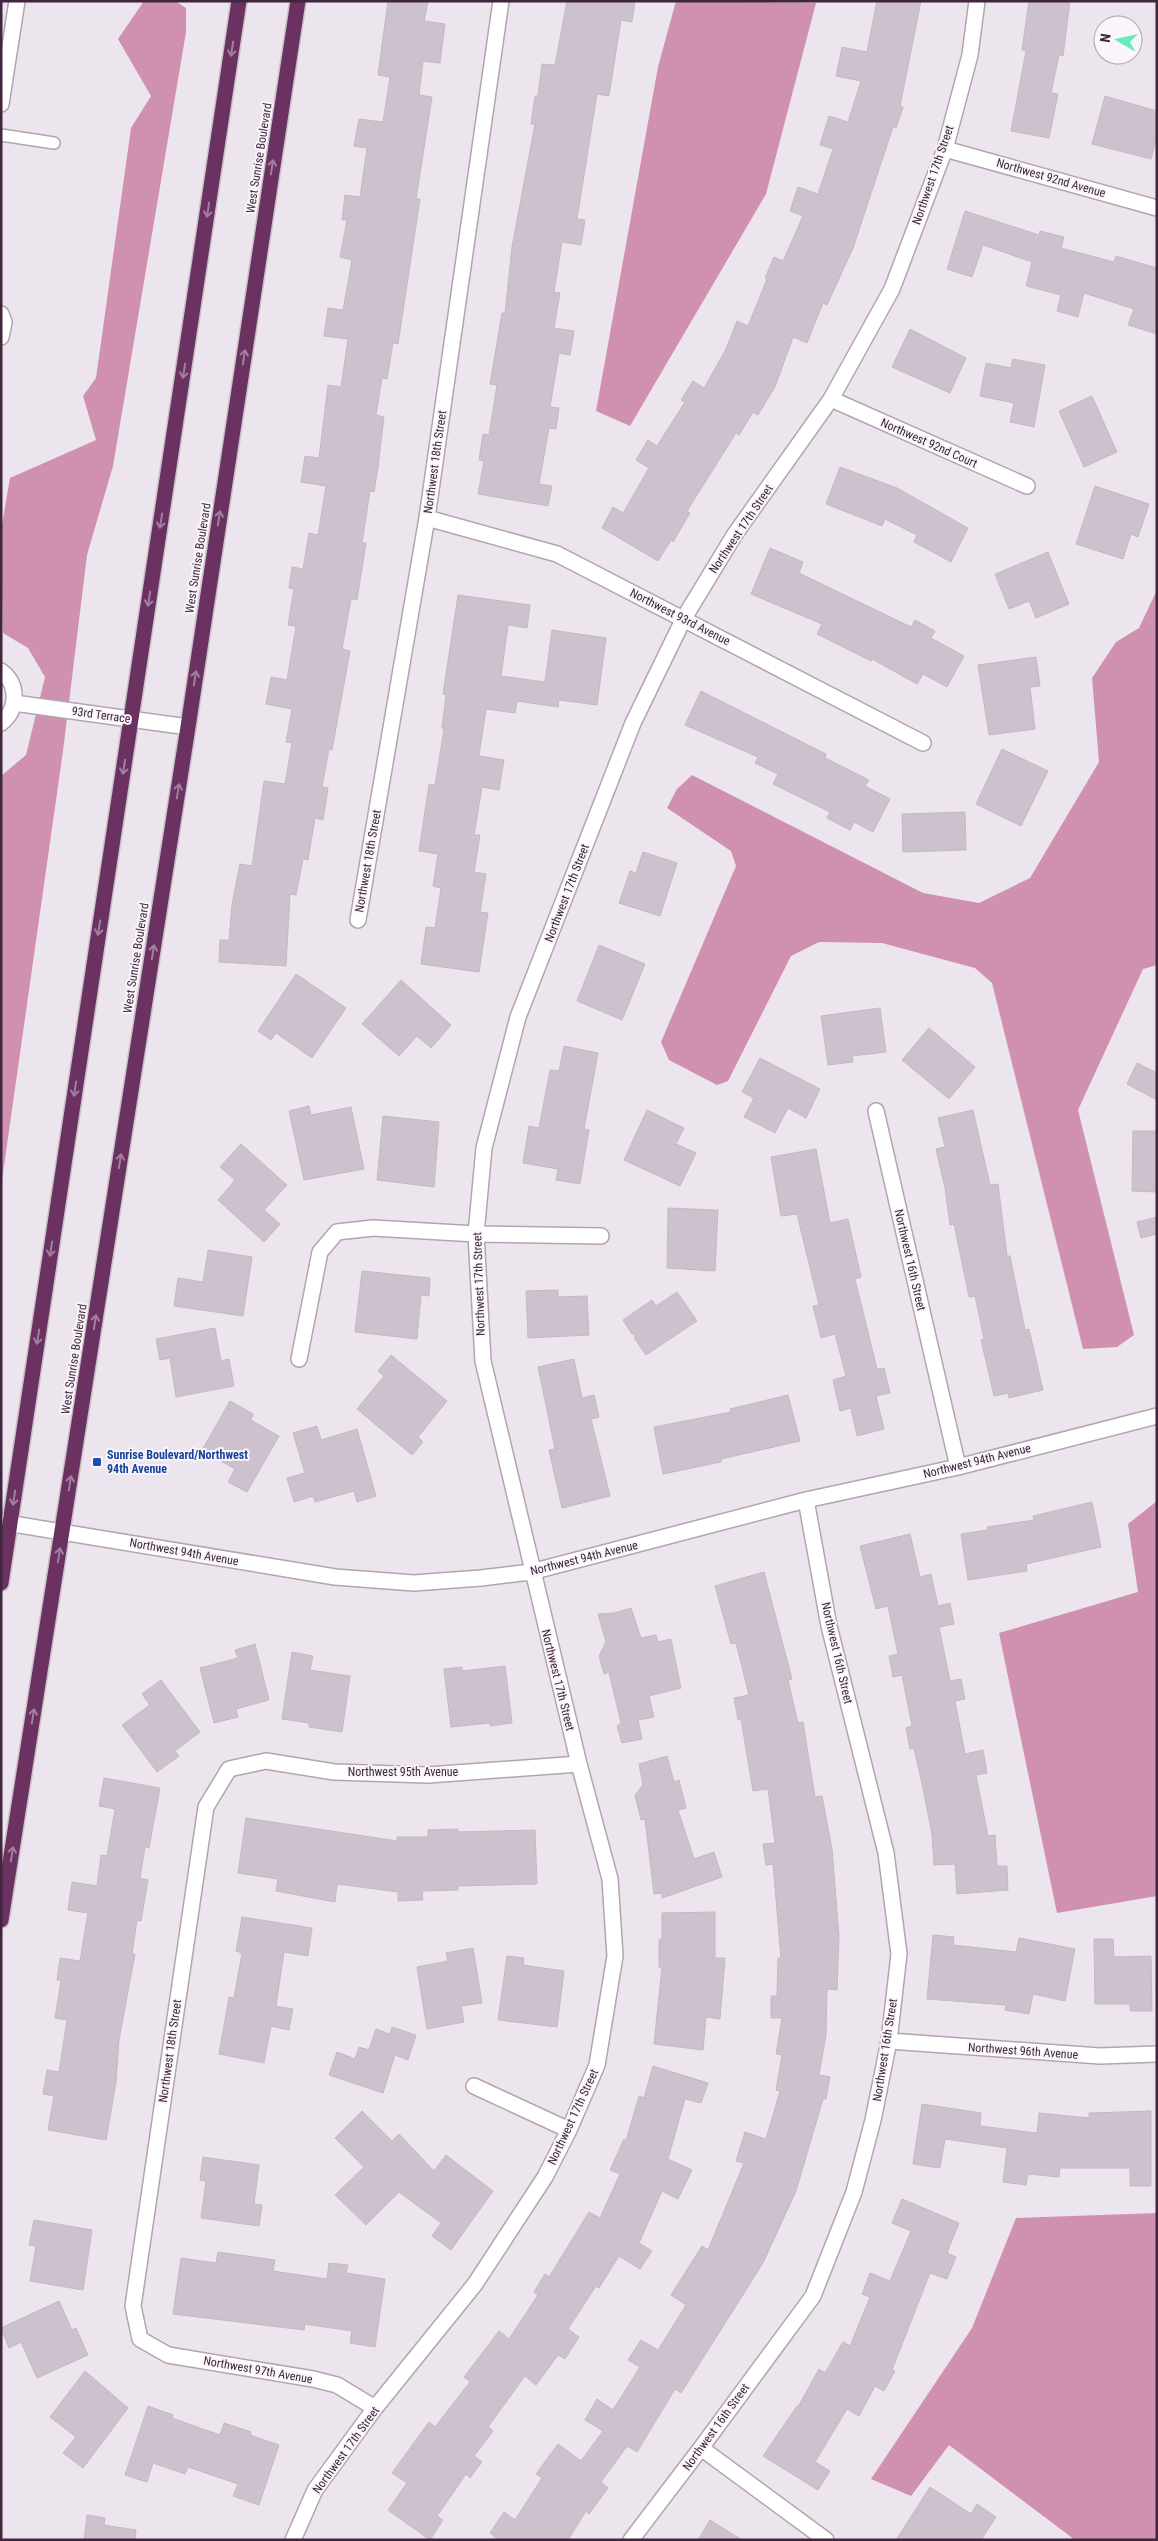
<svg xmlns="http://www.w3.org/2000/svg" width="1158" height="2541" viewBox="0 0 1158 2541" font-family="'Roboto Condensed',sans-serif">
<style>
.water{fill:#d090af}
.building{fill:#cdc1ce;stroke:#c6b7c7}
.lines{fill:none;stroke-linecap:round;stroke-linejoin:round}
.lane-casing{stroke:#b2a4b1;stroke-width:14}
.street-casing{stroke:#b2a4b1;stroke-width:18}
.highway-casing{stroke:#c9c2c9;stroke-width:18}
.lane{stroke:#fff;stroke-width:11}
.street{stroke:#fff;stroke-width:15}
.highway{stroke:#6a3161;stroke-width:15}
.oneway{stroke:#a37f9e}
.transit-dot{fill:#1a4fb4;stroke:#f9f5fa;stroke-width:2}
.labels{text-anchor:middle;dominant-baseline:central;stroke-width:4;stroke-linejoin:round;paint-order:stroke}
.street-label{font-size:12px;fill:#3f253d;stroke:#f9f5fa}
.transit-label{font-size:12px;font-weight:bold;fill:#164399;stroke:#f9f5fa;text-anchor:start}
</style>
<rect width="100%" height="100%" fill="#ede5ed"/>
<path class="water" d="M144,1H175L186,8V32L113,466L87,555L63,751L1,1187V776L26,755L45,677L28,648L3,633L1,531L10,478L96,440L83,396L96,378L131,128L151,96L118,39Z
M676,1L816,3L766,194L630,426L596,411L658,67Z
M1157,590V965L1143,969L1078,1110L1134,1335L1117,1347L1083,1349L992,983L975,968L882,943L819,942L791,956L728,1081L717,1085L669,1060L661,1042L736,866L731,851L667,808L677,789L692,775L923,893L979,903L1030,878L1099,762L1092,678L1116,642L1139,628Z
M1157,1501V1896L1057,1913L999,1633L1138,1592L1128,1524Z
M1157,2213V2540H1075L949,2445L911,2496L871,2479L972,2328L1016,2218Z"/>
<path class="building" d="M388,1H428L424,21L445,24L440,63L423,61L419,95L432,97L416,199H420L398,344L393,343L387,379L382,378L376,415L384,417L378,467L374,492L370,491L362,543H366L357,600L351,599L342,649L350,651L332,750L329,749L322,787L328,788L323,820L315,818L308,860L303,859L296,895L290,894L286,966L219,962L220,940H229L232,904L240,864L252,866L264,781L285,784L292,743L286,742L292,709L266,704L271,677L287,680L296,626L288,625L294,589L289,588L292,567L303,569L309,533L318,535L326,486L301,482L305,456L319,458L328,385L341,387L348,339L324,336L328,308L343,310L352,260L340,257L347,220H342L345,195L360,197L367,148L354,146L359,119L383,122L390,77L378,75Z
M567,1H635L632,22L621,20L609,96L597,94L577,219L585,220L581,245L562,242L554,292L560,293L554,328L574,331L570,355L559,353L550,407L559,408L556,429L549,428L539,484L552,486L548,506L478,494L484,461L479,460L483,434L489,435L497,385L490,384L502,313H505L512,247L535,124H531L535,96H538L542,64L555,65Z
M877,1H921L900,106L903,107L896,128L893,127L853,248L827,305L823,303L807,343L793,337L775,387L758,415L753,412L739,435L736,433L687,511L690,513L673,542L671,540L658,561L602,528L613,507L623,513L649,468L636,460L648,440L657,446L685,402L681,400L693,381L704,388L725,351L737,321L748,326L767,279L765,278L774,257L783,261L803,216L790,211L798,187L818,194L833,149L820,145L829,116L848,122L861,81L836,76L842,47L867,52Z
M1029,1H1070L1063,56L1059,55L1051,93L1058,94L1049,138L1011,131L1026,51L1022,50Z
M1105,96L1157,111V136L1151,159L1092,144Z
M965,211L1039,235L1040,231L1064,237L1061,248L1114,262L1116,256L1157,268V334L1128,325L1134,309L1084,293L1078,317L1057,311L1061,295L1026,286L1032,262L983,245L972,277L947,269Z
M910,329L966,358L950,393L892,367Z
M1013,359L1045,365L1034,427L1010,422L1014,403L980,396L986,363L1011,368Z
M1092,396L1117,452L1084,467L1059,411Z
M840,467L897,488L968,528L951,562L914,542L917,535L885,519L882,526L826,504Z
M1095,486L1149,504L1138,537L1131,534L1123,559L1076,544Z
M770,548L803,562L799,573L911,627L915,620L935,631L931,638L964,656L947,687L923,674L917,684L872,659L871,661L817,634L822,624L751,594Z
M1048,552L1069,604L1036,618L1029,601L1009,609L995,574Z
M458,595L530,605L527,628L508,625L501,676L545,682L552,630L606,638L597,705L559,700L558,707L517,701L515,713L486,709L479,756L504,760L499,790L482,787L474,835H480L474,872L486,874L480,912L488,913L479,972L421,964L426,927L435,928L441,888L433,886L438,854L419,851L429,784L435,785L444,729L442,728L446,695L443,694Z
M1036,657L1040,686L1030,687L1035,729L989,735L978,665Z
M701,691L826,754L825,758L869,780L865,786L890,799L873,832L854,822L850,830L827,818L830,812L773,784L778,774L755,763L758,757L685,725Z
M1002,749L1048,771L1021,826L976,804Z
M965,812L966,850L903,852L902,814Z
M643,852L677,863L660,916L619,903L630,871L636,873Z
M599,945L645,964L622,1020L577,1001Z
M296,974L346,1008L312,1058L276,1033L271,1040L258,1031Z
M401,980L451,1025L431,1048L417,1036L399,1056L362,1024Z
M880,1008L886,1052L852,1056L853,1062L828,1065L821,1016Z
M929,1028L975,1067L949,1099L902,1060Z
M564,1046L598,1053L584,1129L589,1130L580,1184L556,1180L558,1169L523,1163L529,1126L539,1128L550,1070L559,1071Z
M760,1058L820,1089L806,1118L788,1108L775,1133L744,1117L754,1098L742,1092Z
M1137,1063L1157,1073V1100L1127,1084Z
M309,1106L311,1115L351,1107L364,1169L304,1180L289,1111Z
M647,1110L684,1128L676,1144L696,1153L680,1186L624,1160Z
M973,1110L990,1185L998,1184L1007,1256H1010L1025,1330L1029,1329L1043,1390L1009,1398L1008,1393L994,1396L981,1340L984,1339L975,1296L969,1297L954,1224L950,1225L945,1188L936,1149L945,1147L938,1118Z
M383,1116L439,1122L434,1187L377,1180Z
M1133,1131H1157V1192L1132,1191Z
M241,1144L287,1185L264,1210L280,1224L264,1242L218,1200L235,1180L220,1167Z
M816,1149L830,1223L848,1219L861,1277L855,1279L877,1369L884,1368L890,1393L876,1396L884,1429L857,1436L851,1408L840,1411L833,1380L846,1376L835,1334L821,1338L813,1306L819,1305L797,1214L781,1216L771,1157Z
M668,1208L718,1210L715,1271L667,1268Z
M1157,1217V1234L1141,1238L1137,1222Z
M208,1250L252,1257L243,1316L174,1306L178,1278L203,1282Z
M362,1271L430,1278L429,1296L421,1295L417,1339L355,1332Z
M558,1290V1297L587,1296L589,1335L528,1338L526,1291Z
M677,1292L697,1321L646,1355L635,1339V1334H632L623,1320L652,1300L656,1306Z
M215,1328L221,1361L229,1359L234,1386L176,1397L170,1358L160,1360L156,1339Z
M391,1355L447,1401L418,1437L423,1442L412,1455L357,1409L384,1376L378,1371Z
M574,1359L582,1398L594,1395L599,1417L591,1419L610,1496L562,1508L549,1450L555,1449L538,1367Z
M788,1395L800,1441L721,1459V1462L663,1474L654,1427L731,1412L730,1409Z
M230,1401L253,1414L251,1420L279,1436L247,1492L228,1482L235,1469L202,1450Z
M317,1426L321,1440L357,1429L376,1496L357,1502L354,1491L315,1502L313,1496L294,1502L287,1478L305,1473L293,1433Z
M1092,1502L1101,1547L1026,1564L1027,1571L968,1580L961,1534L988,1530L987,1527L1034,1520L1033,1516Z
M910,1534L920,1577L931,1574L938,1606L950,1603L954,1624L939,1627L950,1681L961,1679L965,1699L955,1701L965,1754L983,1750L987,1773L976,1775L988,1836L995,1835L997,1866H1007L1008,1890L957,1894L955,1864L934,1865L932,1834L924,1793L914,1748L910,1749L906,1728L912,1726L902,1675L893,1677L889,1656L898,1654L888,1606L876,1609L860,1546Z
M764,1572L792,1679L788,1680L798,1723L803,1722L815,1797L822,1796L832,1849L839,1936L837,1990L827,1989L826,2035L819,2075L830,2077L826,2099H823L796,2191L763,2263L681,2393L675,2389L637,2452L627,2446L601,2482L608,2488L589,2514L586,2511L568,2540H499L490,2533L504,2512L515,2520L542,2478L536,2474L558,2444L581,2461L603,2431L585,2420L597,2399L613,2410L640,2367L628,2360L641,2340L658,2350L686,2305L671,2295L702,2246L708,2250L744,2163L736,2161L745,2132L766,2139L780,2091L776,2090L782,2055L776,2054L782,2018H771V1996H777L778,1958H781L773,1864L766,1865L763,1844L775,1843L768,1789L753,1791L741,1719L738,1720L734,1698L749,1695L736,1643L731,1644L715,1586Z
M631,1608L641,1638L656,1635L658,1642L671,1639L681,1688L649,1696L654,1717L638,1720L642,1739L622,1743L617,1726L621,1723L609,1672L604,1674L599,1656L606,1642L598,1614L614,1613Z
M255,1644L269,1700L236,1709L238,1717L214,1723L200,1668L238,1658L235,1650Z
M292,1652L313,1656L310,1670L350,1676L342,1732L309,1727V1723L282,1719Z
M505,1666L512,1723L490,1726V1723L451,1727L444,1669L462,1667V1671Z
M161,1680L200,1732L175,1751L179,1756L157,1772L122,1725L150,1705L142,1694Z
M667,1756L674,1782L679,1780L686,1808L678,1810L694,1859L714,1852L722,1877L662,1898V1893L654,1894L645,1819L641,1820L635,1795L643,1785L639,1764Z
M104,1778L160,1788L149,1848L145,1847L140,1878L148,1880L141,1921L137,1920L132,1954H135L119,2040L116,2082L106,2140L48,2130L54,2096L43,2094L47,2070L59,2072L67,2020L55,2018L61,1981L57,1980L60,1958L80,1961L88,1913L68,1910L72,1882L97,1886L101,1855L107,1856L115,1809L99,1806Z
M246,1818L397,1841V1837H428V1830L458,1829V1832L535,1830L537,1884L458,1886V1890L422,1891L423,1900L398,1901V1892L337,1884L335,1902L276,1891L278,1879L238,1873Z
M715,1912V1958H725L720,2019L706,2017L703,2050L654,2044L662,1967H659V1939H662V1913Z
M242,1917L312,1928L308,1956L284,1952L276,2006L293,2009L289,2030L271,2026L264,2063L219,2054L229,1997L234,1998L242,1953L236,1951Z
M933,1935L954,1937L953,1945L1016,1952L1019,1938L1075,1949L1065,2001L1033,1994L1029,2014L1005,2010L1006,2005L927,1999Z
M1094,1939H1113L1114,1957L1151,1956L1152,2011H1130V2004H1095Z
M473,1948L482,2003L461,2006L464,2022L427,2029L417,1967L448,1961L446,1953Z
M507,1956L524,1958L523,1965L564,1971L557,2027L498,2020Z
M392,2027L416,2035L408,2060L395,2055L383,2093L329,2075L337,2052L355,2059L359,2047L369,2050L376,2029L390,2034Z
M653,2066L708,2083L701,2103L685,2099L668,2159L692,2170L678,2199L662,2191L639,2243L652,2251L640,2269L619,2256L599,2288L596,2286L568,2329L579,2337L565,2359L558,2355L536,2385L525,2376L488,2427L493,2431L474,2456L482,2462L470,2478L466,2474L437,2516L443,2520L430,2540L388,2510L407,2483L392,2473L429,2422L435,2427L470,2382L464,2377L499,2331L509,2339L538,2295L534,2292L545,2274L549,2277L589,2212L600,2218L620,2174L610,2170L624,2139L626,2141L639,2096L644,2098Z
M922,2104L981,2113L980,2126L1037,2133L1039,2113L1089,2118V2113L1151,2111V2186H1130V2168H1060L1059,2177L1028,2174L1026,2185L1003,2182L1007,2148L945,2139L940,2168L913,2164Z
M362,2111L392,2141L399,2134L434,2171L446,2155L493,2191L451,2250L432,2236L441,2223L399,2192L366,2225L335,2195L364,2167L335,2138Z
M203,2157L259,2165L254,2204L262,2205L259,2226L201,2218L206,2181L200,2180Z
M902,2199L959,2223L947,2253L956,2257L947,2279L930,2273L892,2370L895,2371L884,2391L875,2386L859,2416L847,2409L815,2462L830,2471L818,2490L763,2456L797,2406L798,2407L819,2369L825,2373L843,2342L850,2346L870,2297L862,2294L870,2273L890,2281L911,2231L892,2223Z
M34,2220L92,2230L83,2290L30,2281L36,2246L29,2245Z
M218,2252L275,2260L273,2271L327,2279L329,2263L348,2265L346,2273L385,2279L375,2347L350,2343L352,2331L305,2324L304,2330L173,2314L181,2258L216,2263Z
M59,2301L72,2330L76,2328L88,2355L37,2378L21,2342L9,2348L1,2328Z
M85,2371L128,2408L83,2468L63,2453L76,2437L50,2417Z
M148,2406L173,2415L172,2418L220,2435L224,2423L251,2432L250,2435L279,2445L259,2505L233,2496L238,2484L188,2467L185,2474L153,2463L147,2482L125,2475Z
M930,2487L971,2514L977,2504L996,2517L981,2540H896Z
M87,2515L105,2518L104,2525L136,2530L135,2540H84Z
M710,2520L742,2540H698Z"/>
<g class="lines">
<g class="lane-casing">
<path id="lane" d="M1,135L54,143"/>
</g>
<g class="street-casing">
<path id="street" d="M1,104L17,1
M945,149L1157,208
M1,314L4,322L1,337
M831,399L1027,486
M427,518L557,554L923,743
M1,671C19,684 18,710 1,723
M14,703L188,727
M358,920L427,518L501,1
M876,1111L958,1467
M299,1359L320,1252L337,1232L373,1228L476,1234L601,1236
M1,1522L335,1577L414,1583L481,1578L531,1572L806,1500L958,1467L1157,1416
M889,2041L1100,2056L1157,2054
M474,2086L569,2130
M375,2408L337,2385L313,2379L168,2355L140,2339L133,2306L206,1807L229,1769L266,1761L334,1772L428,1775L579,1764
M701,2448L826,2540
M293,2540L315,2490L375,2408L475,2284L545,2177L569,2130L597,2065L615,1956L610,1879L579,1764L483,1361L476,1234L484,1148L518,1017L633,723L684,618L735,534L831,399L892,289L945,149L970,55L977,1
M631,2540L701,2448L813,2296L854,2192L873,2120L889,2041L899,1954L886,1853L829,1626L806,1500"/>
</g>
<g class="highway-casing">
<path id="highway" d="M1,1583L239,1
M1,1920L188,727L298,1"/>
</g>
<use href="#lane" class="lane"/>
<use href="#street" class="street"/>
<use href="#highway" class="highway"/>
</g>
<defs><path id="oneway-shaft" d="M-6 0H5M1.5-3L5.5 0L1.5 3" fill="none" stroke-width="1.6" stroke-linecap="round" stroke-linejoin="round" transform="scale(1.25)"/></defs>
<g class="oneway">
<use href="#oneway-shaft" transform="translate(232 49) rotate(99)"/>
<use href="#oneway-shaft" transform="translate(272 167) rotate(-81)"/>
<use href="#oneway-shaft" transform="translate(208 210) rotate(99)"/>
<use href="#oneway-shaft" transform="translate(244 357) rotate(-81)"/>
<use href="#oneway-shaft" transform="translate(184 371) rotate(99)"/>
<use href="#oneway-shaft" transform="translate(219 518) rotate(-81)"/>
<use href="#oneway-shaft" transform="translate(161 521) rotate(99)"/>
<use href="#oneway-shaft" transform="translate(149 599) rotate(99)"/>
<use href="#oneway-shaft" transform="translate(195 678) rotate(-81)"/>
<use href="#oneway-shaft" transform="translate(124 767) rotate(99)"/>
<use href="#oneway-shaft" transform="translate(178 791) rotate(-81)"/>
<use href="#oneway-shaft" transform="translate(99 928) rotate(99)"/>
<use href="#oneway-shaft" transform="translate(153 952) rotate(-81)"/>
<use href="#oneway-shaft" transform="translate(75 1089) rotate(99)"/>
<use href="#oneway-shaft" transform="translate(120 1161) rotate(-81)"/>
<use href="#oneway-shaft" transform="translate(51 1249) rotate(99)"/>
<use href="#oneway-shaft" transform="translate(95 1322) rotate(-81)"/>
<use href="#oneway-shaft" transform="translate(38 1337) rotate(99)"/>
<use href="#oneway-shaft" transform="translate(70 1483) rotate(-81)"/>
<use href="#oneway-shaft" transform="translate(14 1498) rotate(99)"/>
<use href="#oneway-shaft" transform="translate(59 1555) rotate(-81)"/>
<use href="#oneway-shaft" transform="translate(33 1716) rotate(-81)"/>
<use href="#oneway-shaft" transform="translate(12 1854) rotate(-81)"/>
</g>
<rect class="transit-dot" x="92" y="1457" width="10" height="10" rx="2.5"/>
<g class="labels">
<g class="street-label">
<text transform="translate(259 158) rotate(-81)">West Sunrise Boulevard</text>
<text transform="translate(933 175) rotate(-71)">Northwest 17th Street</text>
<text transform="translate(1051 178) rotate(16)">Northwest 92nd Avenue</text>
<text transform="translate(929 443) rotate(24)">Northwest 92nd Court</text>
<text transform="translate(435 462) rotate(-82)">Northwest 18th Street</text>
<text transform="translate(741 529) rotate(-56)">Northwest 17th Street</text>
<text transform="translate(198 558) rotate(-81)">West Sunrise Boulevard</text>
<text transform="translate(680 617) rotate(27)">Northwest 93rd Avenue</text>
<text transform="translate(101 715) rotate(8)">93rd Terrace</text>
<text transform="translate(368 861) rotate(-80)">Northwest 18th Street</text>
<text transform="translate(567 893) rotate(-69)">Northwest 17th Street</text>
<text transform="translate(136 958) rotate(-81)">West Sunrise Boulevard</text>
<text transform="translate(910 1260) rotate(77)">Northwest 16th Street</text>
<text transform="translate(479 1284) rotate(-92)">Northwest 17th Street</text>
<text transform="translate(74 1359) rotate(-81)">West Sunrise Boulevard</text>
<text transform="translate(977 1461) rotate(-14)">Northwest 94th Avenue</text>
<text transform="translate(184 1552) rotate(10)">Northwest 94th Avenue</text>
<text transform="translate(584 1558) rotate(-14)">Northwest 94th Avenue</text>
<text transform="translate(837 1653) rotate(77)">Northwest 16th Street</text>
<text transform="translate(558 1680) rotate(76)">Northwest 17th Street</text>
<text x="403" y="1772">Northwest 95th Avenue</text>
<text transform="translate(885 2050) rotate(-81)">Northwest 16th Street</text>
<text transform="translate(170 2051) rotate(-82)">Northwest 18th Street</text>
<text transform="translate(1023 2051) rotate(4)">Northwest 96th Avenue</text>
<text transform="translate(573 2117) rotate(-65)">Northwest 17th Street</text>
<text transform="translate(258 2370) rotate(10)">Northwest 97th Avenue</text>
<text transform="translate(716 2427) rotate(-54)">Northwest 16th Street</text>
<text transform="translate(346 2450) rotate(-54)">Northwest 17th Street</text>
</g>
<g class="transit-label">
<text x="107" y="1455">Sunrise Boulevard/Northwest<tspan x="107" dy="14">94th Avenue</tspan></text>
</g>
</g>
<rect width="1158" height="2541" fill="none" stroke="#3f253d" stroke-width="5"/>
<g transform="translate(1118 40) rotate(279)"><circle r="24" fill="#f9f5fa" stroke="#afa2ae"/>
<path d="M0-4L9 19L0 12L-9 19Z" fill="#64ecb6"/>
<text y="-8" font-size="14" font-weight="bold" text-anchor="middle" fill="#3f253d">N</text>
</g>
</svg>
